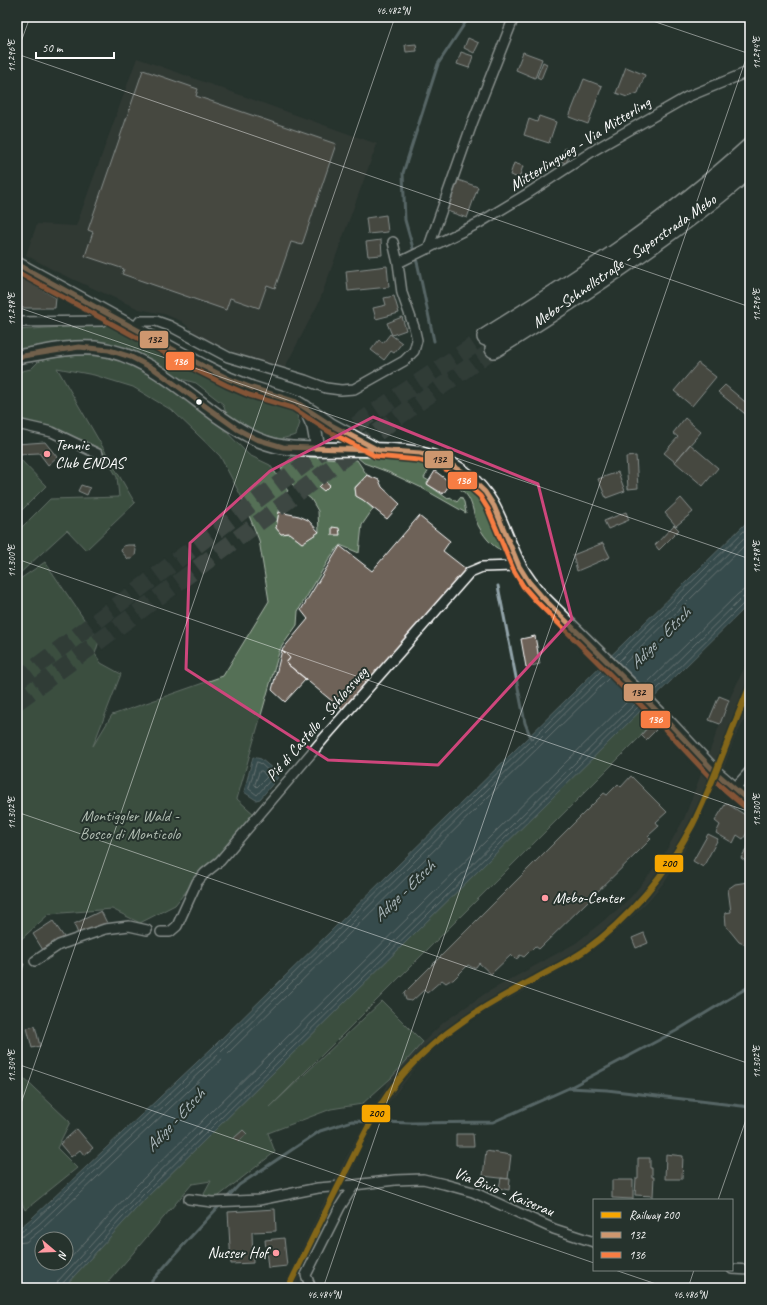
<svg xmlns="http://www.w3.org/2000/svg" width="767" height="1305" viewBox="0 0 767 1305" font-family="Caveat,sans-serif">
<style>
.built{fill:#3c413a}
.green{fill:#546f56;stroke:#aab7aa}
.water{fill:#4a6771;stroke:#92a4aa;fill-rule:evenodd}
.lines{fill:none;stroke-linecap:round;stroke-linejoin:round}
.shore{stroke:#b7c2c6;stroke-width:1}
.stream{stroke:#92a4aa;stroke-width:3}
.building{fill:#6e6259;stroke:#fff}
.highway-tunnel{stroke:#3c4742;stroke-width:17;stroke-dasharray:17 8;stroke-linecap:butt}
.street-casing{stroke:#fff;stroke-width:12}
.secondary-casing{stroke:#fff;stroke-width:16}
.highway-casing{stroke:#fff;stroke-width:20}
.street{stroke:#26332d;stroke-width:9}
.secondary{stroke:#26332d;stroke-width:13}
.highway{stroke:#26332d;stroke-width:17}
.bus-1-casing{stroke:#26332d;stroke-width:8}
.bus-2-casing{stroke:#26332d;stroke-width:8}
.bus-1{stroke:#cd976f;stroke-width:5}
.bus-2{stroke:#f77d43;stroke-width:5}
.rail-1-casing{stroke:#26332d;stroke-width:9}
.rail-1{stroke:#f7a600;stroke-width:6}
.marked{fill:none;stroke:#ce467c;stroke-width:3;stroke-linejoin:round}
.ticks{fill:none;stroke:#fff;stroke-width:1;stroke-opacity:0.45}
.bus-dot{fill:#fff;stroke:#26332d;stroke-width:1.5}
.poi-dot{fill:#ff9aa2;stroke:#26332d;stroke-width:1.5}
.labels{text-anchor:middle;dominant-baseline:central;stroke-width:4;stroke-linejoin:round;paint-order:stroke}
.street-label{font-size:16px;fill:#fff;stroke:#26332d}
.poi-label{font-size:16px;fill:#fff;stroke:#26332d;text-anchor:start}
.park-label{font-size:16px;fill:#b2beb3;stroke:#26332d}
.water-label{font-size:17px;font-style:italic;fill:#aebbbf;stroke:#26332d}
.line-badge{stroke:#26332d;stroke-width:1.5}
.badge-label{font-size:11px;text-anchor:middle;font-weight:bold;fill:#fff}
.pale-badge-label{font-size:11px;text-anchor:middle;font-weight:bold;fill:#111}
.neatline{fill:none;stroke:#fff;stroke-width:1.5}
.ticks-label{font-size:10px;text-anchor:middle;fill:#fff}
</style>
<rect width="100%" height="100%" fill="#26332d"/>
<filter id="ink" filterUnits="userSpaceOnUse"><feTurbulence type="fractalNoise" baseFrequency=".025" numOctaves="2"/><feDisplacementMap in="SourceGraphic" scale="8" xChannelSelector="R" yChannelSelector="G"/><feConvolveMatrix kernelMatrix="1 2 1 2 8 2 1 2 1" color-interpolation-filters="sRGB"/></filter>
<g filter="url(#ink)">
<path class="built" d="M137,58L377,144L319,302L284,369L236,353L202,338L181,321L164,314L139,309L57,272L26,255L37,224L76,226Z
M750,656V711L735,737L725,764L703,812L683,853L666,880L647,902L623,925L598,946L570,965L468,1022L440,1044L417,1066L378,1116L362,1147L348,1181L294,1288H283L335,1179L368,1117L390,1079L423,1042L444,1022L486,993L576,943L618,909L631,897L645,880L663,856L684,819L729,700Z"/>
<path class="green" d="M109,324L127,327L204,373L239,391L271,401L296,413L300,423L296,435L281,439L254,432L226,413L223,404L196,383L178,378L142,356L109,344H52L17,351V330Z
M81,355L108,357L135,363L210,415L249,455L270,465L288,491L282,495L276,528L281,534L289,533L302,543L319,532L318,511L311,499L292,484L281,469L292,456L357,460L367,475L355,487L356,496L363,500L373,509L362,525L359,553L340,545L331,556L298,611L297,625L280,649L237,799L255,815L217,859L196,879L175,905L140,923L112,909L49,914L17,943V581L45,562L99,641L95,654L101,663L121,674L93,746L112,715L223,676L269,601L259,540L241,496L220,456L173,411L133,387L94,375L57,368L135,503L86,550L67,530L17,576V532L50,499L119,497L117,477L101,449L80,439L55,431L31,428L17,431V372L31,369L41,359Z
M17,456L46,486L17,515Z
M357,457L412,460L432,465L424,478L429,481L427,484L448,499L450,497L457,502L461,497L464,502L466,513L420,487L388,472L364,463Z
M465,483C487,501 496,526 506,552C494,549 485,538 479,527C471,513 475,499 460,489Z
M639,712L649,723L641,736L269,1108L382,1001L423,1042L390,1079L362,1104L331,1109L268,1133L275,1152L215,1199L208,1198L204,1194L211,1181L192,1184L170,1210L103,1288H63L146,1198Z
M17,1072L70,1122L57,1148L77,1168L25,1210L20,1198L17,1197Z"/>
<path class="water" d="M750,519V603L146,1198L63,1288H17V1230L32,1218L213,1047ZM42,1239H66V1263H42Z
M253,757L261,759L280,775L260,799L256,800L244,792Z"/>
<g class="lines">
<path class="shore" d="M614,658L750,525
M618,662L750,532
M622,666L750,540
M643,687L738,594L744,590H750
M647,691L742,598L750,596
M651,695L745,602L750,601
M257,762L260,763L274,776L257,795L249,789Z
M260,771H262L267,777L257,787L255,785Z
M17,1232H21L34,1221L216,1050L603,669
M17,1237L23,1236L38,1225L220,1053L607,672
M17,1243L26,1242L42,1229L224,1057L611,676
M66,1263L135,1187L632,697
M56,1288L58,1281L140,1191L637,702
M61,1288L62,1284L143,1195L640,705"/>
<path class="stream" d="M434,341L418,266L405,220L403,173L438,64L469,17
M498,586L525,723L531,738
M569,1088L607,1090L750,1107
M226,1199L239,1185L320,1131L352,1121L411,1123L493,1122L569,1088L676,1031L750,986
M146,1288L185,1243L221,1204"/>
</g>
<path class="building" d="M468,38L479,43L474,53L464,48Z
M416,44L417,51L406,52L405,45Z
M461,52L473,56L469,68L457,64Z
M523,52L542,59L535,78L516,70Z
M543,62L547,64L541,79L537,77Z
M626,67L645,75L638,93L627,97L616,93Z
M143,70L198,89L196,96L336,144L302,245L291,242L275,288L267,285L259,308L230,298L226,310L122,274L124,269L85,256L93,232L88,230Z
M584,79L602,86L588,124L569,117Z
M539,116L556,122L549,143L524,135L529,119L537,122Z
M565,148L571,150L566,163L560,161Z
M514,163L523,166L519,178L510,175Z
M458,180L478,187L467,218L447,211Z
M386,215L388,232L368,234L366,218Z
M381,240L382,255L368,256L366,242Z
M387,266L389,287L348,291L346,271Z
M17,275L56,298L55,308H17Z
M394,296L399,313L376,319L373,308L386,305L384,298Z
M402,317L406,330L392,335L387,323Z
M390,334L402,343L394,353L391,351L384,360L371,350L379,340L383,343Z
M698,363L716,377L692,406L674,391Z
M725,385L750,406V416L749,417L718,392Z
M685,418L701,432L675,462L664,453L678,437L673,433Z
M45,442L57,457L48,465L39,453L18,454L17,444Z
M690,444L718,468L703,486L675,462Z
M636,456L638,488L628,489L626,457Z
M435,471L451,483L443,494L427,484Z
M618,472L625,491L606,498L598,479Z
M367,475L379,480L382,487L400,504L387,519L363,500L356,496L355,488Z
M325,481L330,485L324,491L319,487Z
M81,485L90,488L87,495L78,491Z
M681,498L693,512L676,526L665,513Z
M279,512L299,516L308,520L319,532L302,543L289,533L281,534L276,528Z
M626,512L629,520L608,529L604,521Z
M419,516L450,541L443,551L466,569L344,711L286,663L290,658L282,650L308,619L301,610L340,546L372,571Z
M674,525L679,530L659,550L655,545Z
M332,527L339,528L340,535H332Z
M603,543L610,557L577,571L573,555Z
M128,545H134L136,550L135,556L132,559H128L121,551L123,546Z
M535,636L540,664L526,667L521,639Z
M282,650L290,658L286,663L306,679L285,702L272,690Z
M719,696L729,700L720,724L709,720Z
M651,724L656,730L646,740L641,735Z
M631,776L667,812L656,822L659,826L648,836L651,839L639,851L539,949L535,946L524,957L520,955L518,958L515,959L511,955L491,974L479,963L476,967L473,968L468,965L453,980L449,981L446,983L442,980L427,993L424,990L412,1001L406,1000L404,993L604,793L607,795L618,784L621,787Z
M726,803L750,818V828L743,839L737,835L733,843L716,833L720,825L715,821Z
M708,834L718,839L703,867L693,861Z
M750,843V864L741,858Z
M748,882L750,883V947L739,942L726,926L725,913L731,912L728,889L735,884Z
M101,911L107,923L79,936L74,924Z
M53,921L64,937L43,950L33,934Z
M644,933L648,943L636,948L632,938Z
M17,962L24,964L17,987Z
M17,1026L20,1056H17Z
M35,1026L40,1046L32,1048L27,1028Z
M77,1129L93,1148L84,1155L80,1150L71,1157L60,1144Z
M243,1130L247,1134L238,1142L234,1138Z
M456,1134H473L474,1146H456Z
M486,1151L511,1155L508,1179L483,1176Z
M666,1154L683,1156L682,1179H665Z
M638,1158H650V1168H652V1177H654L653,1196L635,1195L636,1178H638Z
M501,1178L510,1179L509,1190L499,1188Z
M612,1180H633V1199L612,1198Z
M275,1209L276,1231L252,1232L253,1263L231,1264L228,1212Z
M284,1238L287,1266L268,1268L265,1240Z"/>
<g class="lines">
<path class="highway-tunnel" d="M17,681L367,417L486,337
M17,702L265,518L394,420L494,349"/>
<g class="street-casing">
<path id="street" d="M428,249L473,121L514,17
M398,263L479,223L527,194L596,149L687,97L750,71
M17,322L102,321L108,314
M134,329L140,321H156L170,326L228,357L305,380L326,388L341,390L354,389L404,361L414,351L417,340L414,327L402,293L398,263L393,242
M17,424L52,432L98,454
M734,789L750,771
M161,932H170L177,926L197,882L205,873L220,861L325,737L470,572L482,567L519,566
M35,961L59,945L105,929L129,926L147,930
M189,1199L212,1202L259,1200L318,1188L354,1185L395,1180L423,1179L444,1184L473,1192L554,1229L594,1242
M732,1269L750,1270
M311,1288L306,1275L340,1207L354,1185"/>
</g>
<g class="secondary-casing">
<path id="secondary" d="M17,264L203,366L229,379L252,388L296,402L317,415L331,425L375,449
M17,357C42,353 69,346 95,348C143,353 181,389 218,416C238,430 258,443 283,447C339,455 421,436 467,475C499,501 502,533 520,567C526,578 534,588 542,597L670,724L715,772L750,802
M305,407L314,427L318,449"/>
</g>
<g class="highway-casing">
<path id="highway" d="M486,337C579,279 668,222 750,147
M494,349C552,313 609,276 664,236C693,215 723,193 750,168"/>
</g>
<use href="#street" class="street"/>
<use href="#secondary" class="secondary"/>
<use href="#highway" class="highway"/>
<g class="bus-1-casing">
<path id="bus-1" d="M17,264L203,366L229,379L252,388L296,402L331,425L378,450L420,453L445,461L466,474L485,492L494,506L519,566L529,582L542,597L670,724L715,772L750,802
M17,357L79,347L109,350L131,357L154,369L237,429L256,439L283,447L371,450"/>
</g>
<g class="bus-2-casing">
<path id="bus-2" d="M17,272L200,372L226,385L249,395L293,408L328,431L375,456L419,460L442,467L462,480L480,496L488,509L513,569L523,586L537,602L665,729L710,777L745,807"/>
</g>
<use href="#bus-1" class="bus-1"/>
<use href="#bus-2" class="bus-2"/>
<g class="rail-1-casing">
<path id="rail-1" d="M288,1288C308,1247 328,1206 349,1165C365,1132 381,1099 406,1071C441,1031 486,1005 533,980C550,970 568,962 584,951C629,919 667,873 693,824C715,780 730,732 750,686"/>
</g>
<use href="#rail-1" class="rail-1"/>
</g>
</g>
<path d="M0 0H767V1305H0ZM373,417L538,484L572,619L438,765L328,760L186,669L190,543L270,471Z" fill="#26332d" fill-opacity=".55" fill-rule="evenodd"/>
<path class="marked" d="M373,417L538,484L572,619L438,765L328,760L186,669L190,543L270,471Z"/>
<path class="ticks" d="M641,17L750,54M17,53L30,17M17,54L750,307M17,307L750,559M17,559L750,812M17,812L750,1064M17,1064L594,1263M17,1115L395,17M718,1200L750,1108M615,1270L668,1288M323,1288L750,47M688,1288L694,1270"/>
<circle class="bus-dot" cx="199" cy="402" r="3.5"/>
<g class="poi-dot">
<circle cx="47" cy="454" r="4"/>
<circle cx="545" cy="898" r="4"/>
<circle cx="276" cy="1253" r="4"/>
</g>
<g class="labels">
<g class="street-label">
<text transform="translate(580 144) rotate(-32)">Mitterlingweg - Via Mitterling</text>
<text transform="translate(624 261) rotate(-35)">Mebo-Schnellstraße - Superstrada Mebo</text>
<text transform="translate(317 724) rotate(-49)">Pié di Castello - Schlossweg</text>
<text transform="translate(504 1192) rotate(22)">Via Bivio - Kaiserau</text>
</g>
<g class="poi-label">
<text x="55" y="445">Tennic<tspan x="55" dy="18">Club ENDAS</tspan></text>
<text x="553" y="898">Mebo-Center</text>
<text x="268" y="1253" text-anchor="end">Nusser Hof</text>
</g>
<g class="park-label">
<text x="130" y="816">Montiggler Wald -<tspan x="130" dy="18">Bosco di Monticolo</tspan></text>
</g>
<g class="water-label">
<text transform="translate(660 638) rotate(-45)">Adige - Etsch</text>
<text transform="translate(404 891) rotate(-44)">Adige - Etsch</text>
<text transform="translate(175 1120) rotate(-47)">Adige - Etsch</text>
</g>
</g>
<g class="line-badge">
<rect x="139" y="330" width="30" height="19" rx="4" fill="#cd976f"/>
<rect x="165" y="351" width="30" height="20" rx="4" fill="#f77d43"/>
<rect x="424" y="450" width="30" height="19" rx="4" fill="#cd976f"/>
<rect x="447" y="471" width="31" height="19" rx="4" fill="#f77d43"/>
<rect x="623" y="683" width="31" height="19" rx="4" fill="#cd976f"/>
<rect x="640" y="710" width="31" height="19" rx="4" fill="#f77d43"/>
<rect x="654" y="854" width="30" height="19" rx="4" fill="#f7a600"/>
<rect x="361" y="1104" width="30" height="19" rx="4" fill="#f7a600"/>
</g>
<g class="badge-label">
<text x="180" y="365">136</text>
<text x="463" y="484">136</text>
<text x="655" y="723">136</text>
</g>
<g class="pale-badge-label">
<text x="154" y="343">132</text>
<text x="439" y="463">132</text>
<text x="638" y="696">132</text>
<text x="669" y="867">200</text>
<text x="376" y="1117">200</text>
</g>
<rect width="767" height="1305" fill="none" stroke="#26332d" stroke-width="44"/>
<rect x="593" y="1199" width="140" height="72" fill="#26332d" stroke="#7d8581"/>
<rect x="601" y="1212" width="20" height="6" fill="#f7a600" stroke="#7d8581"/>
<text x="629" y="1219" font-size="12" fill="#ffffff">Railway 200</text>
<rect x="601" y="1232" width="20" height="6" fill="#cd976f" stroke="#7d8581"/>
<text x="629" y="1239" font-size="12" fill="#ffffff">132</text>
<rect x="601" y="1252" width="20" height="6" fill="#f77d43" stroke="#7d8581"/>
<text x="629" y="1259" font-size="12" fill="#ffffff">136</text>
<g transform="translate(54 1251) rotate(109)"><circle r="19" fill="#26332d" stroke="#7d8581"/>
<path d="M0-3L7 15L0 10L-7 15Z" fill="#ff9aa2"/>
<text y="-6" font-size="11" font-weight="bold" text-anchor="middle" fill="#ffffff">N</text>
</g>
<path d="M36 52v6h78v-6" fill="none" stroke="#ffffff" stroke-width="2"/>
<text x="42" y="52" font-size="12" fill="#ffffff" stroke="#26332d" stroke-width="3" paint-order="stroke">50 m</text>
<rect x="22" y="22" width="723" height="1261" class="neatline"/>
<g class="ticks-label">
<text x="393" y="14">46.482°N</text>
<text transform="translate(756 53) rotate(-90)" y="4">11.294°E</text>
<text transform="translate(11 56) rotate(-90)" y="4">11.296°E</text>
<text transform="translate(756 305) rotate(-90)" y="4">11.296°E</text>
<text transform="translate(11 309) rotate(-90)" y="4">11.298°E</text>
<text transform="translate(756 557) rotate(-90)" y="4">11.298°E</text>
<text transform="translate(11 561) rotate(-90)" y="4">11.300°E</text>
<text transform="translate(756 810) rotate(-90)" y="4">11.300°E</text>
<text transform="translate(11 813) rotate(-90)" y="4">11.302°E</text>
<text transform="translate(756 1062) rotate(-90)" y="4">11.302°E</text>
<text transform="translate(11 1066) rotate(-90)" y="4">11.304°E</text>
<text x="324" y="1298">46.484°N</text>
<text x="690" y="1298">46.486°N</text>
</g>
</svg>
